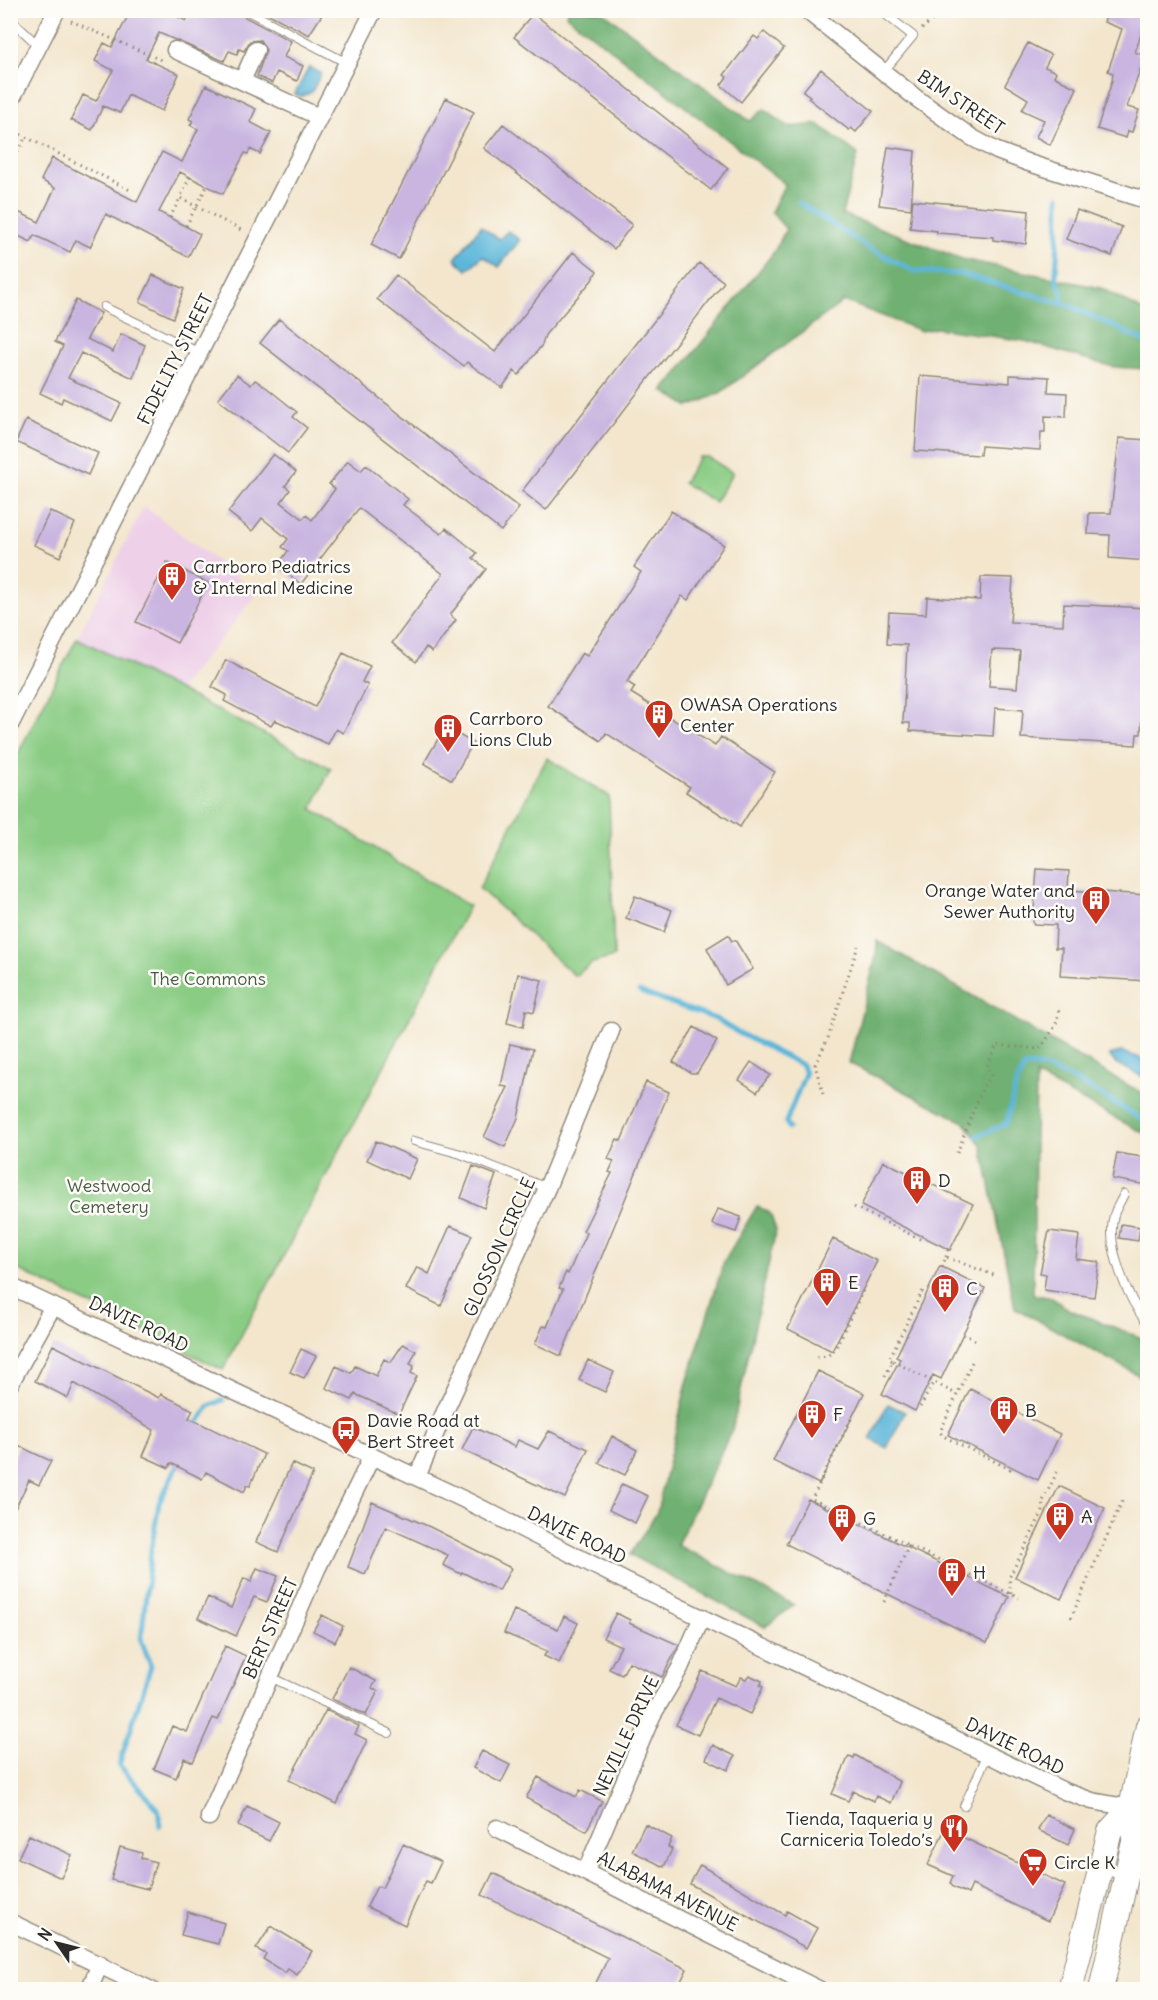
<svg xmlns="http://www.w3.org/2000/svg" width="1158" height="2000" viewBox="0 0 1158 2000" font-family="Delius,sans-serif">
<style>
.built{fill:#eed0e8}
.green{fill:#8acc84;stroke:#5a7c58;stroke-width:1.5}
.forest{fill:#6fb072;stroke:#4d6e4e;stroke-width:1.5}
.water{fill:#5cb6da;stroke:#447082;stroke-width:1.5}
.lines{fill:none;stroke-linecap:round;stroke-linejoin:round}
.stream{stroke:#5cb6da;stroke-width:5}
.building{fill:#c9b5e0;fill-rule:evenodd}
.lane-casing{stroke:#8f887c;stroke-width:10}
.street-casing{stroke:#8f887c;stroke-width:19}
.secondary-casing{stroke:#8f887c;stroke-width:26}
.path{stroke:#8f887c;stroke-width:3;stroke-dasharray:1.5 4.5;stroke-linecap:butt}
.lane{stroke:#fff;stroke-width:8}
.street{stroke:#fff;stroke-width:16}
.secondary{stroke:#fff;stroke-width:24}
.labels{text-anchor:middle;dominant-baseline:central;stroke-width:5;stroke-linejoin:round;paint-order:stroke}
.street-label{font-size:18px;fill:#2b2b2b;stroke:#fdfcf7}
.poi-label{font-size:18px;fill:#2b2b2b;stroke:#fdfcf7;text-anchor:start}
.park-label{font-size:18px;fill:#485b46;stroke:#fdfcf7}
</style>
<rect width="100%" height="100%" fill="#fdfcf7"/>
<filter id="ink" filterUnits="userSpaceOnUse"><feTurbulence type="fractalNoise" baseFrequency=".0167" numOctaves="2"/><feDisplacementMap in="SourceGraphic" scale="12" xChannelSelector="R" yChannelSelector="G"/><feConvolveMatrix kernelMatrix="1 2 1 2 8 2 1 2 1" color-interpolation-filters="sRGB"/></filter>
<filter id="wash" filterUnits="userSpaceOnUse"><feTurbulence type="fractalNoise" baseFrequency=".008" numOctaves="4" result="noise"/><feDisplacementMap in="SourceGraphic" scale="24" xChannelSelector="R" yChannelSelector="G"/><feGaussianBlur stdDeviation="1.35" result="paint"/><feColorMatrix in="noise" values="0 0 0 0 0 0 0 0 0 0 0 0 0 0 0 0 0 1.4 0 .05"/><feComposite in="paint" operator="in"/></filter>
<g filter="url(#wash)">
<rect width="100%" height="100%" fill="#f3e6cd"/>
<path class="built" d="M144,506L258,593L178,691L77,638Z"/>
<path class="green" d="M699,457H708L733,473L715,502L683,483Z
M77,638L331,768L312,809L469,906L223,1370L11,1266V767Z
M547,758L609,796L614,957L592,963L575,976L479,888Z"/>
<path class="forest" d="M568,10L602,11L750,121L764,109L789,127L818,124L858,154L842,214L962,259L1101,288L1147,313V369L1113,367L1025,341L936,328L921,331L844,301L720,393L689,407L663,391L774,252L786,229L771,212L785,184L566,15Z
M877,941L1147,1096V1135L1036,1076L1033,1294L1052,1298L1070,1310L1147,1340V1380L1015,1308L982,1146L964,1122L849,1063L876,956Z
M757,1206L770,1213L776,1230L732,1430L677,1545L794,1605L765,1627L630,1555L657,1512L686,1386L724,1261Z"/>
<path class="water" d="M309,67L321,73L312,92L301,97L295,94Z
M481,226L499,239L508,231L520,240L499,267L483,256L467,270L455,259Z
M1121,1052L1147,1060V1079L1115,1063L1109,1055Z
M888,1404L905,1412L887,1448L870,1439Z"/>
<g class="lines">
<path class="stream" d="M1059,196C1059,221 1058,247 1056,272C1054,284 1065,288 1061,303
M799,203L869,248L914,271L961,274L1071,306L1148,343
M640,992L716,1019L735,1031L802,1065L805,1074L786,1122L789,1128
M977,1136L1006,1124L1016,1085L1024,1067C1053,1060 1120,1107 1148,1123
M196,1426L209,1406L223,1400
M160,1826L158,1809L119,1765L151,1666L141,1640L151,1550L159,1503L179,1462"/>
</g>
<g id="blocks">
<path class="building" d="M131,10H164L186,21L191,10H240L243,16L291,41L284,57L303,66L297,81L277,72L272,83L257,76L266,50L260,40L250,41L244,51L239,49L237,54L229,51L224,61L159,33L146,59L179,74L162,111L128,95L120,113L103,106L92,130L71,120L83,95L96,101L113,70L95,61L104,43L112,47Z
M261,10H325L309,35Z
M1108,10H1138L1148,14L1135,52L1145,56L1127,107L1139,110L1132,132L1128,131L1126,138L1097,129L1112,81L1113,73L1108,71L1122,29L1104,22Z
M533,13L728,168L711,190L514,37Z
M764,32L784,48L741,102L721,85L727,77L724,75L754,36L758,39Z
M1028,43L1051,55L1045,67L1056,72L1054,76L1062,81L1077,88L1050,145L1036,137L1044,120L1022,110L1028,99L1005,85Z
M821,69L873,111L856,132L851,128L849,130L808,98L810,96L803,91Z
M206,85L256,109L250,122L271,133L260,154L250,149L248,154L245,153L223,194L180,172L159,212L200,234L188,257L106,214L90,247L76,240L70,252L34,235L31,242L10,232V208L39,222L55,188L41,180L52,158L137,202L162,152L182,162L198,129L190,125L193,121L189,119Z
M446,98L474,112L399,259L371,245Z
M503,124L632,225L614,249L484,148Z
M888,147L915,151L911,209L879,205Z
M913,200L1029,211L1026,244L993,240V237L937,233V231L910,228Z
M1077,210L1122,227L1112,256L1066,239Z
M573,252L597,271L592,280L545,335L542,345L519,375L514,371L502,388L467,362L464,366L377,299L396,275L495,352Z
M699,263L724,282L546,510L522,491Z
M153,275L184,289L173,318L140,302Z
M76,300L101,313L87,339L113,352L121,334L145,345L133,378L81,353L68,378L121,403L112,421L63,398L61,403L40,393L63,346L55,342Z
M279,319L519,508L501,531L260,343Z
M237,375L251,385L255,380L267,388L297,412L293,417L307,428L288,453L218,399Z
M1010,375L1049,377L1048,392L1067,393L1066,417L1045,416V432H1041L1040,450L981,446L980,455L915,451L920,376L1010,383Z
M26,420L98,453L88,475L16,442Z
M1119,438L1148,440V561L1109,558L1110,535L1088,534L1089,513H1111Z
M273,454L296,472L285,486L290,490L281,502L303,519L306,515L312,520L335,489L329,484L348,461L361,471L366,465L408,499L403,505L441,534L446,528L477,553L473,558L486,569L450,615L456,620L432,652L426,647L416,662L392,643L443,574L359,508L301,584L277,566L288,551L282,547L288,539L262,518L252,531L228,512Z
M50,511L75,523L60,557L34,545Z
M671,511L724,545L688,600L682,596L627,682L635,687L631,693L715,746L721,737L775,772L740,827L686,792L690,787L606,733L601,741L548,706L582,653L587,656L641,572L634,567Z
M167,562L208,583L177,643L136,622Z
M981,577L1013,578L1010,622L1063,625L1064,604L1148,608V674H1144L1141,734H1137L1136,745L1021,738L1023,710L995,708L993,736L910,731V723H903L907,645L887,644L889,612L926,614L927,597L980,600ZM992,650L1020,651L1017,688L989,686Z
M343,653L370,666L362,682L368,685L343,733L336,729L328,744L275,720L271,726L224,701L227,695L212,687L226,660L315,707Z
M445,727L473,743L452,780L424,763Z
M1037,869L1069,871L1068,890L1148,895V981L1060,976L1062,948H1055L1056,925L1033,924Z
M635,896L672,910L664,932L626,918Z
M728,935L732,941L735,940L753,969L726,985L707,948Z
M518,974L542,980L534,1012L526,1010L523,1027L507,1023Z
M694,1027L717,1041L697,1073H691L673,1062Z
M510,1044L533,1049L518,1118L505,1147L484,1137L508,1087L501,1086Z
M751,1062L770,1075L757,1092L739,1080Z
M646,1082L669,1092L561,1356L535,1344L543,1326L547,1327L563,1289L559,1288L566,1272L568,1274L586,1233L583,1231L612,1173L609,1172L614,1161L608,1159L617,1139L621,1141Z
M376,1141L417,1159L408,1179L367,1160Z
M1117,1153L1148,1158V1185L1112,1179Z
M883,1161L973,1204L950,1250L861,1206Z
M473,1166L496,1175L484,1208L461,1198Z
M718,1209L741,1217L736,1232L712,1224Z
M1121,1224L1140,1227L1138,1241L1119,1238Z
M450,1226L472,1235L441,1306L406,1289L417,1267L429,1274Z
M1049,1231L1079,1235L1076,1259L1099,1262L1094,1297L1044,1290L1046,1274L1040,1273Z
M833,1239L877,1261L832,1351L788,1329Z
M940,1266L985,1288L941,1379L933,1375L915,1411L882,1394L900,1359L896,1357Z
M403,1344L416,1351L410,1364L414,1366L411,1373L417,1376L399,1414L355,1394L352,1400L326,1388L336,1366L351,1373L355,1366L376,1376L384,1359L391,1362Z
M53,1345L159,1398L161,1394L193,1410L189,1418L264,1454L250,1486L247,1485L244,1492L206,1472L202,1479L171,1463L169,1468L143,1456L154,1430L74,1383L68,1398L35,1381Z
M301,1349L316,1356L304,1378L290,1372Z
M588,1360L614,1372L605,1392L579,1380Z
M818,1371L864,1393L819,1484L773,1461Z
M970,1389L1060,1434L1038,1480L948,1435Z
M473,1427L515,1447L518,1440L538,1449L549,1431L588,1449L565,1498L462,1450Z
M612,1436L637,1450L625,1475L599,1463Z
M19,1446L51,1461L39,1485L29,1480L10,1519V1464Z
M292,1463L313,1473L278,1552L256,1542Z
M622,1484L648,1496L635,1523L609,1510Z
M1059,1486L1105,1508L1061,1599L1015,1577Z
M808,1499L1009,1597L987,1643L786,1544Z
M372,1502L430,1527L511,1568L499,1591L462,1572L461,1574L443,1565L448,1555L386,1527L365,1574L348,1567Z
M257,1568L278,1576L267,1602L254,1597L236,1636L198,1618L208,1597L231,1608L244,1578L251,1582Z
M514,1610L558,1629L564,1616L578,1623L559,1663L544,1656L547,1651L504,1633Z
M616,1613L630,1620L629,1623L679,1645L662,1677L629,1662L622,1675L609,1669L621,1646L603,1638Z
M322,1615L343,1626L335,1642L313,1631Z
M225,1646L246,1656L218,1720L213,1718L193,1762L184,1758L176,1778L154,1769L172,1726L187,1732Z
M349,1667L376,1681L372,1688L378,1691L366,1715L332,1699Z
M702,1671L736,1686L741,1677L746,1679L749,1675L762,1681L760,1686L763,1687L750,1714L716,1698L698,1735L676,1725Z
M326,1710L359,1726L355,1734L367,1740L337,1804L289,1780Z
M713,1745L735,1756L728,1770L706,1759Z
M482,1751L510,1765L501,1783L473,1768Z
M855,1755L900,1782L891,1803L876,1796L874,1801L853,1791L848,1801L832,1794L849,1756L854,1758Z
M538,1777L576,1797L580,1790L602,1801L586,1831L526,1798Z
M247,1806L279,1822L269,1841L238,1826Z
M1046,1815L1075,1829L1068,1845L1038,1830Z
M645,1824L672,1838L668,1847L672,1849L664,1867L632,1851Z
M945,1829L1065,1885L1048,1921L972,1885L968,1894L953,1887L950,1883L953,1876L928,1865Z
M29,1835L72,1855L61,1878L18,1858Z
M403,1844L441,1862L431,1883L426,1881L405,1925L367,1907L377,1886L382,1888Z
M120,1847L142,1853L141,1858L156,1862L148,1889L111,1880Z
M700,1865L785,1915L787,1911L817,1928L806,1948L692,1885L690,1884Z
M493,1873L687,1969L677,1989H593L608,1958L482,1895Z
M188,1912L224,1923L218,1944L181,1935Z
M271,1926L312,1951L297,1975L288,1969L285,1973L263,1959L266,1954L256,1949Z"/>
</g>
</g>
<g filter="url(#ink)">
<use href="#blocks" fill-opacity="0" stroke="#8f887c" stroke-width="1.5"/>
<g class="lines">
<g class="lane-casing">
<path id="lane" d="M246,10L347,63
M880,10L913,36L884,71
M10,19L39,46
M104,307L200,353
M414,1141L461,1154L547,1188
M1124,1194C1121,1201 1116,1208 1114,1215C1105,1246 1128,1300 1148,1324
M270,1677L389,1733
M964,1806L988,1754
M1089,1862L1114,1873"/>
</g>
<g class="street-casing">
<path id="street" d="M806,10L916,98L971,137L997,151L1029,163L1148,201
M175,50L319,117
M242,81L256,50
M10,102L57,10
M10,725L374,10
M10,1286L465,1500L625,1581L1064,1791L1092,1801L1131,1808
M10,1384L53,1306
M417,1477L442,1418L547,1188L611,1031
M209,1817L317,1569L372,1456
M497,1828L820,1990
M586,1871L652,1716L680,1668L702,1617
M10,1922L151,1990
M89,1990L100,1964"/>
</g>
<g class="secondary-casing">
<path id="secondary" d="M1070,1990L1110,1831L1131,1808
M1101,1990L1135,1837L1131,1808L1148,1726"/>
</g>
<path class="path" d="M71,21L161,60
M922,29L944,10
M10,129L130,190
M10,168L26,136
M190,177L180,198L243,231
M170,218L180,198
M186,226L207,186
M823,1094L815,1065L828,1038L858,946
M957,1153L983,1087L991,1075L987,1066L997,1045L1040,1049L1056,1025L1059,1009
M854,1207L922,1240L923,1237
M946,1257L948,1249
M942,1267L946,1257L996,1276
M963,1334L975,1340
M817,1357L827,1356L835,1350L865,1286
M893,1361L956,1394
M972,1362L940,1432L943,1436L1010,1469L1011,1466
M885,1376L893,1361L889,1359L922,1292L926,1294
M920,1407L934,1382
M851,1419L812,1499L1019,1598
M1011,1594L1009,1578L1043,1511V1501L1059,1468
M884,1602L909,1545
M1071,1618L1123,1499"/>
<use href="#lane" class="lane"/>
<use href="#street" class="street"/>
<use href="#secondary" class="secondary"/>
</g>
</g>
<defs>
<g id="building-pin" transform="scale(1.5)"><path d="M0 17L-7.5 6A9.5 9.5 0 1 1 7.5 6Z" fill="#c8321e" stroke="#fdfcf7"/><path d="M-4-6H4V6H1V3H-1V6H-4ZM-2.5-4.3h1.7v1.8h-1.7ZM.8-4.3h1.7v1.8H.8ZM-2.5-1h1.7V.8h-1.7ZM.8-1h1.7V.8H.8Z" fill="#fff"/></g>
<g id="bus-pin" transform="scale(1.5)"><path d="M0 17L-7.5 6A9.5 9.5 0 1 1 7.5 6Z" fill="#c8321e" stroke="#fdfcf7"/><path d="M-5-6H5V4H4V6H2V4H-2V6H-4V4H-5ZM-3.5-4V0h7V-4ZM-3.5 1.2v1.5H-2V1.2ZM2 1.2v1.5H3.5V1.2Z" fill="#fff"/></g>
<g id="restaurant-pin" transform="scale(1.5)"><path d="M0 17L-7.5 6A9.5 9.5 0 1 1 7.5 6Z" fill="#c8321e" stroke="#fdfcf7"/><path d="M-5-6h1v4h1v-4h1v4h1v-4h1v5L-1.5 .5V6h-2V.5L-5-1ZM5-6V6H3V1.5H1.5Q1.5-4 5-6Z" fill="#fff"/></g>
<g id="supermarket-pin" transform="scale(1.5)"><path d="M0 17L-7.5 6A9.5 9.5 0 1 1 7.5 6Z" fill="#c8321e" stroke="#fdfcf7"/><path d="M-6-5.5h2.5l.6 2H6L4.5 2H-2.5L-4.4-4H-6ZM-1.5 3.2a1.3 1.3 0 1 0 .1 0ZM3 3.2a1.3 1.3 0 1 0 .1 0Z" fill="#fff"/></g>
</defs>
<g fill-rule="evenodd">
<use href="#building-pin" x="172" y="576"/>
<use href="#building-pin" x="659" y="714"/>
<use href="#building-pin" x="448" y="728"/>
<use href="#building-pin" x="1096" y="900"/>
<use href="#building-pin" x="917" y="1180"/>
<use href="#building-pin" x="827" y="1282"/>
<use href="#building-pin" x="945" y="1288"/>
<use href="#building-pin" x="1004" y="1410"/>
<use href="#building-pin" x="812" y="1414"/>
<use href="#bus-pin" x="346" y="1430"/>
<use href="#building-pin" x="1060" y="1516"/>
<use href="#building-pin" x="842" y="1518"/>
<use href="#building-pin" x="952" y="1572"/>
<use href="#restaurant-pin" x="954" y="1828"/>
<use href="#supermarket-pin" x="1033" y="1862"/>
</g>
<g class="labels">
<g class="street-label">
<text transform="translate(961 102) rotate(34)">BIM STREET</text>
<text transform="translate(175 359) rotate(-63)">FIDELITY STREET</text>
<text transform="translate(499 1247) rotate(-66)">GLOSSON CIRCLE</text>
<text transform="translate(139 1324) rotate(25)">DAVIE ROAD</text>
<text transform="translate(577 1535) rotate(26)">DAVIE ROAD</text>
<text transform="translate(270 1628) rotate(-66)">BERT STREET</text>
<text transform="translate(626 1736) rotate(-65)">NEVILLE DRIVE</text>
<text transform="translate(1015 1746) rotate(26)">DAVIE ROAD</text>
<text transform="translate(668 1891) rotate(27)">ALABAMA AVENUE</text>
</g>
<g class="poi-label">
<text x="193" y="566">Carrboro Pediatrics<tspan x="193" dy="21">&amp; Internal Medicine</tspan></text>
<text x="680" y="704">OWASA Operations<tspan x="680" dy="21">Center</tspan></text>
<text x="469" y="718">Carrboro<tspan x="469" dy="21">Lions Club</tspan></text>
<text x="1075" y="890" text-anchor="end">Orange Water and<tspan x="1075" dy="21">Sewer Authority</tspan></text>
<text x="938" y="1180">D</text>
<text x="848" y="1282">E</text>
<text x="966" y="1288">C</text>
<text x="1025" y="1410">B</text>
<text x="833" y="1414">F</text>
<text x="367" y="1420">Davie Road at<tspan x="367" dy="21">Bert Street</tspan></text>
<text x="1081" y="1516">A</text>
<text x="863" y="1518">G</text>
<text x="973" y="1572">H</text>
<text x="933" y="1818" text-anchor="end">Tienda, Taqueria y<tspan x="933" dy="21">Carniceria Toledo’s</tspan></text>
<text x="1054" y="1862">Circle K</text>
</g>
<g class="park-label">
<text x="208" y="978">The Commons</text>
<text x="109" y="1185">Westwood<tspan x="109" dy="21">Cemetery</tspan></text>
</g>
</g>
<rect width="1158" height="2000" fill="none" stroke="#fdfcf7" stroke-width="36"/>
<g transform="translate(57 1943) rotate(305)" stroke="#fdfcf7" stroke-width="4.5" paint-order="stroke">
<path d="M0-4.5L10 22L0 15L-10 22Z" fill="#2b2b2b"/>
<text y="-9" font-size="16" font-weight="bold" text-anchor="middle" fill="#2b2b2b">N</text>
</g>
</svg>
